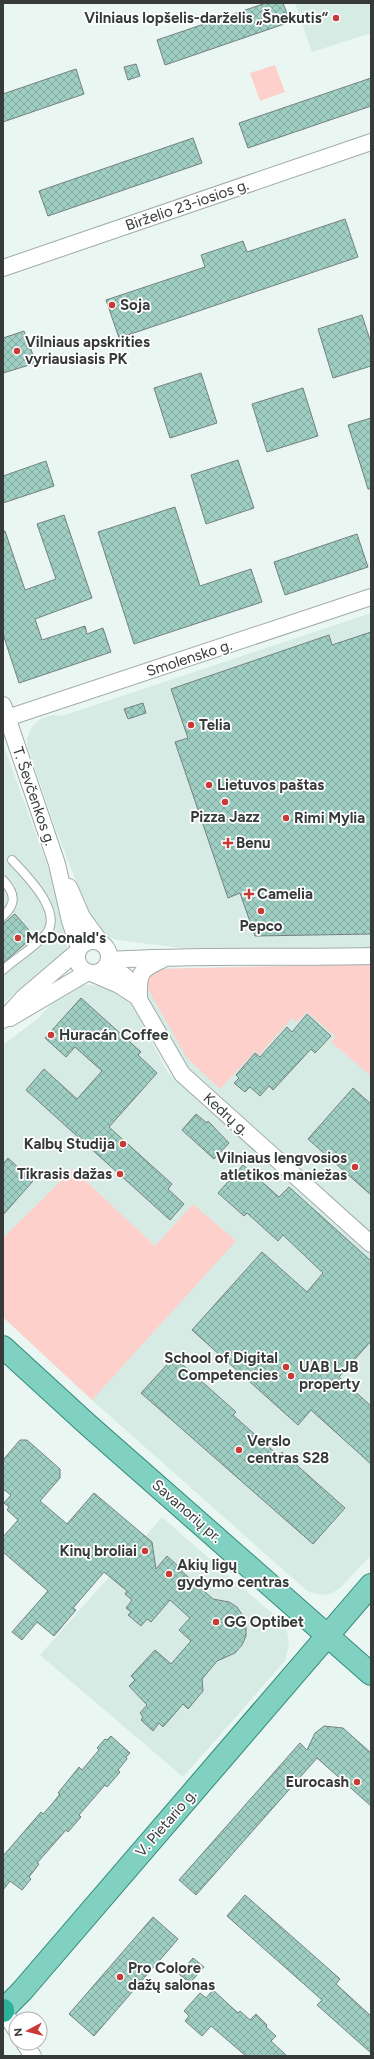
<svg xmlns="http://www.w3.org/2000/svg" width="374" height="2059" viewBox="0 0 374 2059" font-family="Figtree,sans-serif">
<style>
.built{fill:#d7ebe5}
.green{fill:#fdd0cb}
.building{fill:url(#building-cross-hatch);stroke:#76817e}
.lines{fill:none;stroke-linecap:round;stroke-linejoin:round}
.lane-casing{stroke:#a0aca9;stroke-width:10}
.street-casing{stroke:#a0aca9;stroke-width:18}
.primary-casing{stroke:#308877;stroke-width:24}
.highway-casing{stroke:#308877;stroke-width:24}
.lane{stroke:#fff;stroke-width:8}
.street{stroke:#fff;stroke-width:16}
.primary{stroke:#80d1c2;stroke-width:22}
.highway{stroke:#2cb299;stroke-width:22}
.poi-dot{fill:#c83a36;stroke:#fff;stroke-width:1.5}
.labels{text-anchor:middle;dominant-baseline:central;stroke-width:3.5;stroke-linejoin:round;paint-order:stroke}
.poi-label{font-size:15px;font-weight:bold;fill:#363b39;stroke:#fff;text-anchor:start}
.street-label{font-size:15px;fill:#363b39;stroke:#fff}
</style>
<defs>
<pattern id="building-cross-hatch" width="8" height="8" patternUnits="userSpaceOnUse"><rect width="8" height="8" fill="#9fcec2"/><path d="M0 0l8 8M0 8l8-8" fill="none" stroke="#82a89f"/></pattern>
</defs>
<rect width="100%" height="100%" fill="#e9f6f2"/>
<path class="built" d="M295,3H371V33L312,52Z
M371,613V949H189L118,940L102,935L88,912L55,827L27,745V738L32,727L42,718L53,715L62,716Z
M3,744L63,909L68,929L67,949L62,957L3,1003Z
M371,964V1233L188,1067L180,1057L145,993L143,981L154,969Z
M80,984L99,986L117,991L133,1006L168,1073L371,1254V1555L340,1588L332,1593L322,1595L307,1591L92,1400L3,1317V1045L36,1020L65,991Z
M162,1517L274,1615L287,1631L289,1645L285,1661L183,1777L40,1655Z"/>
<path class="green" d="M275,65L285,92L260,101L250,73Z
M371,964V1076L331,1042L336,1037L307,1012L297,1022L292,1018L259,1055L255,1051L220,1089L187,1058L149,991L147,979L154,969Z
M73,1169L155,1246L193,1204L236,1241L92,1400L3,1317V1238Z"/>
<path class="building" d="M266,3H283L290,22L165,65L157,40Z
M136,64L140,76L128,80L124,67Z
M76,69L84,94L3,122V94Z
M371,78V106L248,148L239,123Z
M193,138L202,163L48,216L39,191Z
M345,219L358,257L119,338L106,300L205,267L201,255L243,241L247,252Z
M362,315L371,343V366L333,378L318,329Z
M24,331L36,363L3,373V338Z
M201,373L217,423L170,438L154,388Z
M303,388L318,436L267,452L252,404Z
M371,418V489H368L348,425Z
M238,460L254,508L206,524L191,475Z
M46,461L54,486L3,503V476Z
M175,507L200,586L251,569L262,602L134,644L98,532Z
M64,515L92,598L35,619L42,640L85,626L87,634L103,628L111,652L19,683L3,634V531H5L25,590L56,579L37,524Z
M357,534L368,567L285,595L274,562Z
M371,632V934L255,936L240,893L228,898L175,742L188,738L171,689L329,635L332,645Z
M143,703L146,713L128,719L124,709Z
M15,914L34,936L3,963V924Z
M81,998L141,1052L138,1055L157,1073L109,1127L172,1184L168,1189L184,1204L170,1220L26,1090L44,1069L77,1099L102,1071L75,1047L66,1057L45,1038Z
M307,1014L331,1036L315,1053L311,1049L273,1090L269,1086L260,1096L250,1087L245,1092L234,1083L239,1078L236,1075L255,1053L260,1057L287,1027L292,1032Z
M353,1088L371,1104V1195L308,1139Z
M196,1114L207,1123L208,1121L229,1143L214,1159L182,1130Z
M8,1158L33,1181L3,1215V1164Z
M243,1165L279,1197L289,1187L371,1261V1341L339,1377L371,1406V1464L311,1410L298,1425L192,1330L262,1252L307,1292L323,1273L283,1235L278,1241L247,1213L244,1216L218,1193Z
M174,1357L236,1412L233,1415L279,1456L282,1452L345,1508L313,1544L141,1393Z
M20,1440H27L60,1469V1478L40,1501L67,1524L94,1493L152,1542L156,1569L167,1556L179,1567L178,1568L213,1599L229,1602L237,1607L243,1616L246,1626V1636L242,1645L235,1653L217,1661L202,1679L203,1691L188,1709L183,1704L163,1727L159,1723L153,1731L141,1720L143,1717L140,1713L147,1705L129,1686L135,1680L131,1676L155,1650L171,1664L191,1641L179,1630L190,1618L170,1600L151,1622L147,1619L141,1626L128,1615L131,1612L126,1608L132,1600L125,1594L127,1591L104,1572L73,1608L76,1610L54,1636L37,1622L22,1640L12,1632L48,1591L3,1552V1537L18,1520L7,1510L9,1507L4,1503L11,1495L3,1489V1460Z
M324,1726L343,1728L371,1753V1806L317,1758L196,1895L179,1880L300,1743L307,1750L315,1733Z
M111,1736L130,1753L126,1757L127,1759L118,1770L120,1772L107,1787L105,1785L79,1815L81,1817L68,1832L66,1830L37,1863L39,1864L29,1877L31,1879L22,1890L10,1881L3,1890V1856L41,1812L43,1814L52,1804L60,1794L58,1793L79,1767L82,1770L99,1750L97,1748L105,1739L107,1740Z
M245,1895L340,1979L336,1984L371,2016V2053L317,2005L322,2000L227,1916Z
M153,1917L178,1939L94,2036L69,2014Z
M193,1958L204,1967L190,1983L179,1974Z
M213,1990L238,2013L240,2011L250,2020L256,2014L267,2025L266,2027L276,2036L271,2041L287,2056H246L211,2026L202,2036L185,2021L189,2016L184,2011L200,1993L206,1998Z"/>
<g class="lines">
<g class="lane-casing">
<path id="lane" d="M3,880C15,893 17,904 3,916
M3,970C16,958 34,948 46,934C64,912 26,875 12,860"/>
</g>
<g class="street-casing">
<path id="street" d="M3,268L371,142
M3,705L57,864L70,921L79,948
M7,718L371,597
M69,887L82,917L101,943
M77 957a16 16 0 1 1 32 0a16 16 0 1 1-32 0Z
M109,960C196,955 284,958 371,956
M108,964L126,977L182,1074L371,1244
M91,973L119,985L136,996
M139,997C138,972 141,969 164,959
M10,1018L88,972
M3,1020L24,997L78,951
M3,2010L16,2030
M24,2043L33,2056"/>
</g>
<g class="primary-casing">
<path id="primary" d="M3,1347L87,1424L371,1674
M3,2010L22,1991L371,1585"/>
</g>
<g class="highway-casing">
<path id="highway" d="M3,2011V2010"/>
</g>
<use href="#lane" class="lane"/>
<use href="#street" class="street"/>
<use href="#primary" class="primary"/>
<use href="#highway" class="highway"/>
</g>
<g class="poi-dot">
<circle cx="336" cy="18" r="4"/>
<circle cx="112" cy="305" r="4"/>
<circle cx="17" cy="351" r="4"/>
<circle cx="191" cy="725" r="4"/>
<circle cx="209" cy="785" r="4"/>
<circle cx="225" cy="802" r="4"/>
<circle cx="286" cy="818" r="4"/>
<path d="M226 837h4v4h4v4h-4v4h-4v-4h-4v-4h4z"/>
<path d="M247 888h4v4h4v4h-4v4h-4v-4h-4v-4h4z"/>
<circle cx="261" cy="911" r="4"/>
<circle cx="18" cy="938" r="4"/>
<circle cx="51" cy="1035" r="4"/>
<circle cx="123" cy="1144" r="4"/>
<circle cx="355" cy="1167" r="4"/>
<circle cx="120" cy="1174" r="4"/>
<circle cx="286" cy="1367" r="4"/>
<circle cx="291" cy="1376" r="4"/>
<circle cx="239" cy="1450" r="4"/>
<circle cx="145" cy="1551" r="4"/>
<circle cx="169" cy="1574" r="4"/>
<circle cx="216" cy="1622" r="4"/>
<circle cx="357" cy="1782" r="4"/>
<circle cx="120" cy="1977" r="4"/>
</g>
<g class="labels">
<g class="poi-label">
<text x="328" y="18" text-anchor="end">Vilniaus lopšelis-darželis „Šnekutis“</text>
<text x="120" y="305">Soja</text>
<text x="25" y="342">Vilniaus apskrities<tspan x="25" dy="17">vyriausiasis PK</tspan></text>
<text x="199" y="725">Telia</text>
<text x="217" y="785">Lietuvos paštas</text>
<text x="225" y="817" text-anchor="middle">Pizza Jazz</text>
<text x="294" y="818">Rimi Mylia</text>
<text x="236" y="843">Benu</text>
<text x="257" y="894">Camelia</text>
<text x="261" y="926" text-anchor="middle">Pepco</text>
<text x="26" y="938">McDonald's</text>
<text x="59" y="1035">Huracán Coffee</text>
<text x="115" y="1144" text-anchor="end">Kalbų Studija</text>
<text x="347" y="1158" text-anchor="end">Vilniaus lengvosios<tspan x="347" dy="17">atletikos maniežas</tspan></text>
<text x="112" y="1174" text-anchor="end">Tikrasis dažas</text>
<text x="278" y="1358" text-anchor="end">School of Digital<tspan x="278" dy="17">Competencies</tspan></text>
<text x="299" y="1367">UAB LJB<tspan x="299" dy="17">property</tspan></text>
<text x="247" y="1441">Verslo<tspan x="247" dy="17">centras S28</tspan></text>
<text x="137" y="1551" text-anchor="end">Kinų broliai</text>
<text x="177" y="1565">Akių ligų<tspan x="177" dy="17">gydymo centras</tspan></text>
<text x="224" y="1622">GG Optibet</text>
<text x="349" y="1782" text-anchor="end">Eurocash</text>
<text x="128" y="1968">Pro Colore<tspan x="128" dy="17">dažų salonas</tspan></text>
</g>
<g class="street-label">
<text transform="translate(187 205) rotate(-19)">Birželio 23-iosios g.</text>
<text transform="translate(189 658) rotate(-18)">Smolensko g.</text>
<text transform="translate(34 796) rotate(71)">T. Ševčenkos g.</text>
<text transform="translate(226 1114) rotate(42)">Kedrų g.</text>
<text transform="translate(187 1511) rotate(41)">Savanorių pr.</text>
<text transform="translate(166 1823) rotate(-49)">V. Pietario g.</text>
</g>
</g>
<rect width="374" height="2059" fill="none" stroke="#363b39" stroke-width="8"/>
<g transform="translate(28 2031) rotate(263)"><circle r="19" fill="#ffffff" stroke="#afb1b0"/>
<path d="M0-3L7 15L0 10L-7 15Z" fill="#c83a36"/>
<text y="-6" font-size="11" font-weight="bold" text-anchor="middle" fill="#363b39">N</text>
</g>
</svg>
